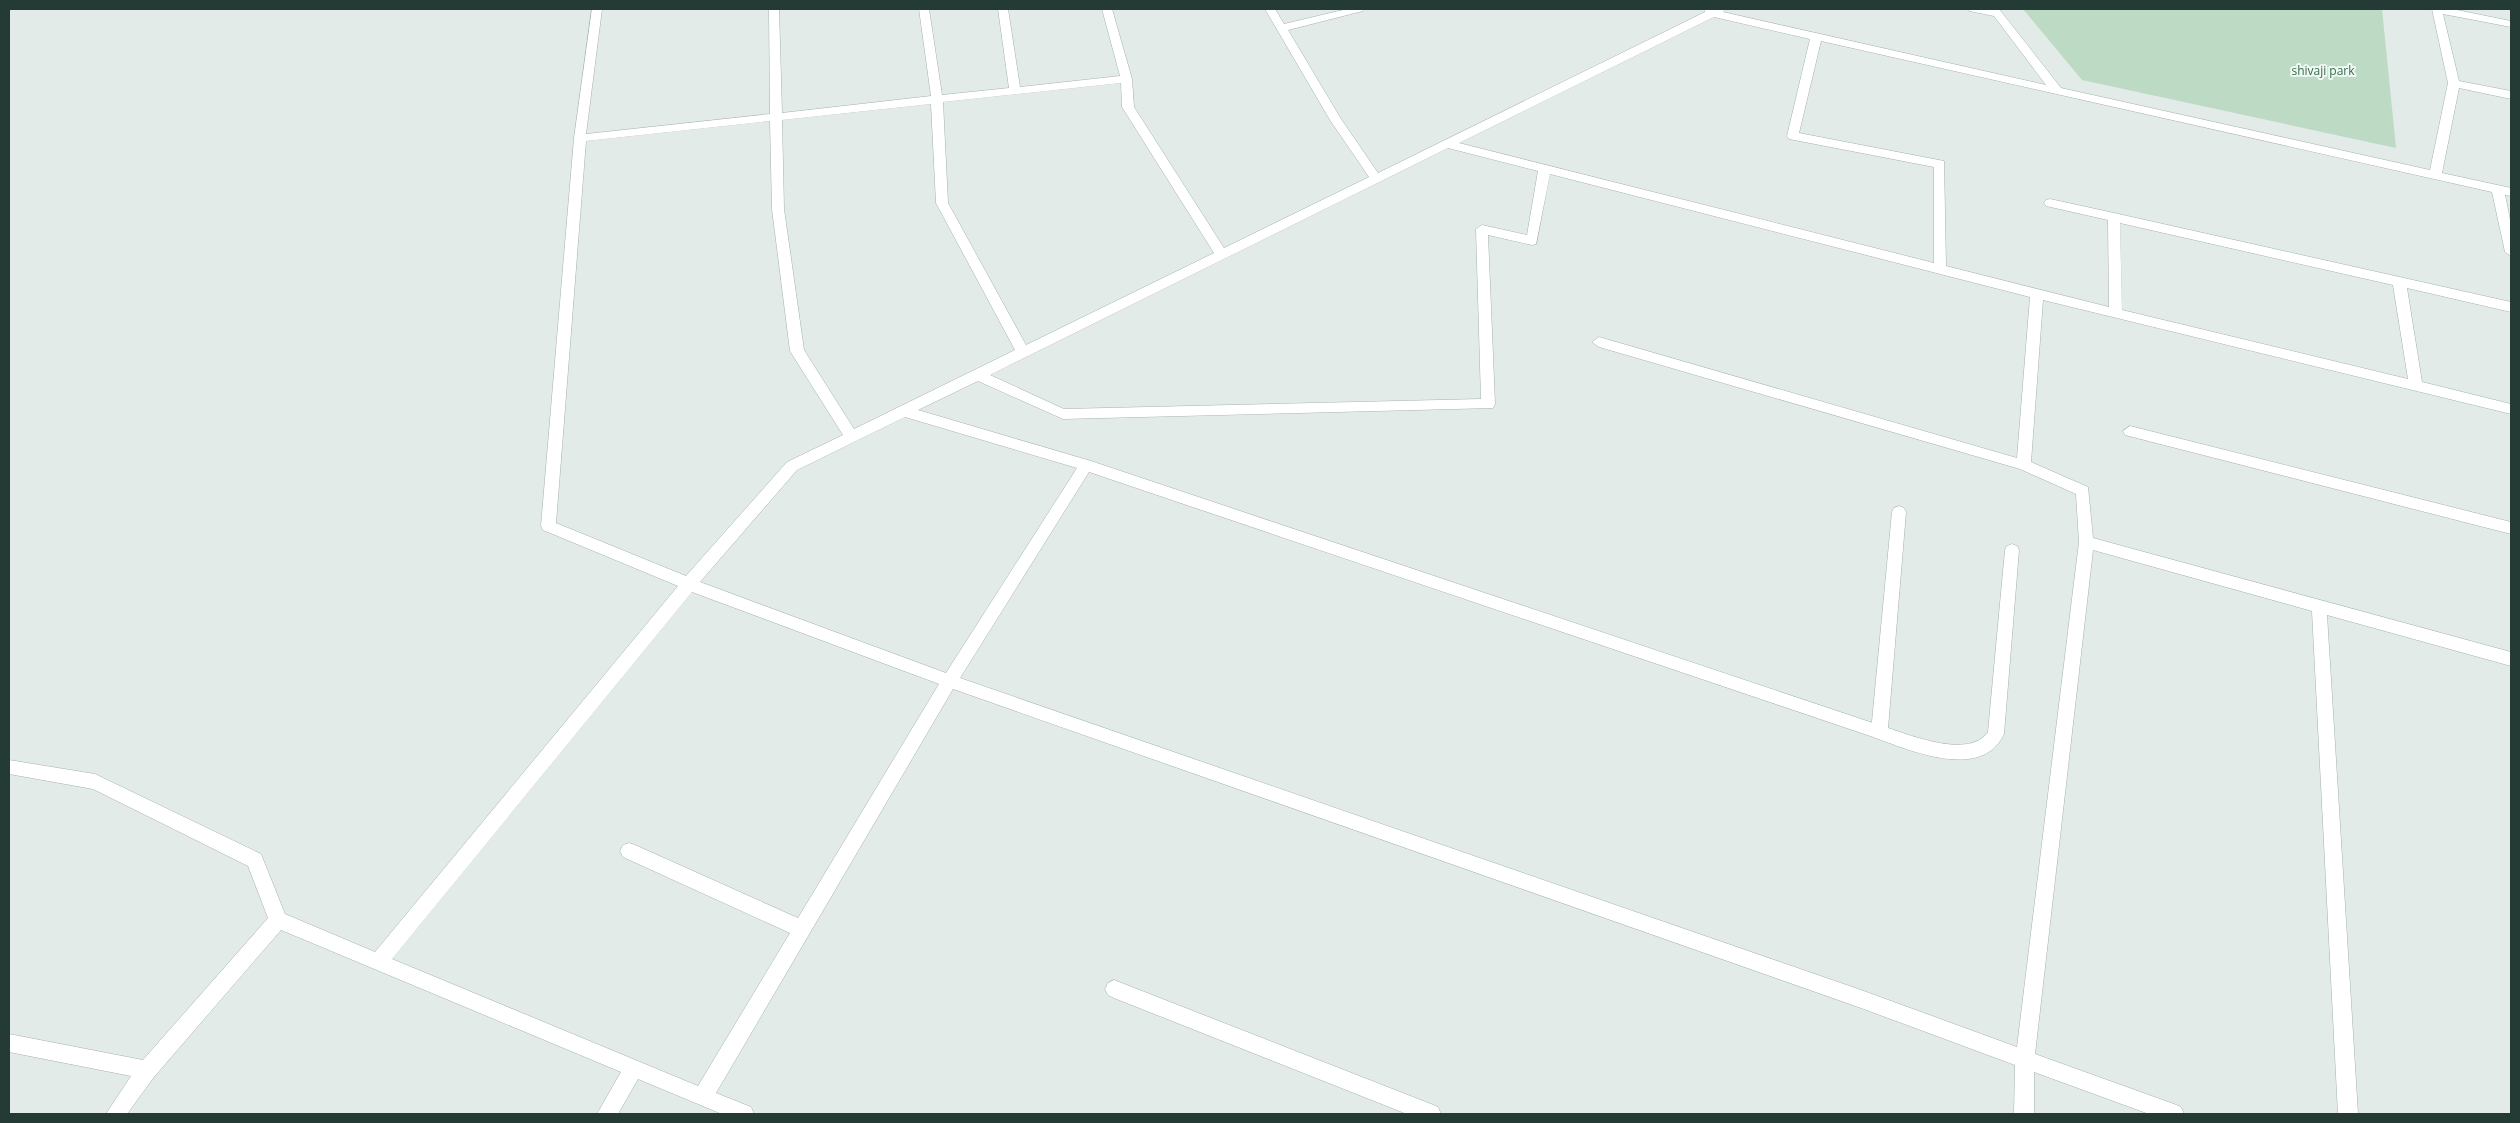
<svg xmlns="http://www.w3.org/2000/svg" width="2520" height="1123" viewBox="0 0 2520 1123" font-family="'Open Sans',sans-serif">
<style>
.green{fill:#bddac4}
.lines{fill:none;stroke-linecap:round;stroke-linejoin:round}
.service-casing{stroke:#a5b2ae;stroke-width:1}
.minor-casing{stroke:#a5b2ae;stroke-width:1}
.service{fill:#fff;fill-rule:evenodd}
.minor{fill:#fff;fill-rule:evenodd}
.labels{text-anchor:middle;dominant-baseline:central;stroke-width:4;stroke-linejoin:round;paint-order:stroke}
.far-park-label{font-size:12px;fill:#316e47;stroke:#f2f8f5}
</style>
<rect width="100%" height="100%" fill="#e2ebe7"/>
<path class="green" d="M2023,9H2382L2396,148L2082,80Z"/>
<g class="lines">
<g class="service-casing">
<path id="service" d="M1899,506L1904,508L1906,512L1888,728C1912,736 1970,759 1988,732L2005,550L2007,546L2012,544L2017,546L2019,550L2004,734C1982,782 1909,750 1873,737L1871,732L1892,512L1894,508Z"/>
</g>
<g class="minor-casing">
<path id="minor" d="M592,9H602L586,134L770,114L769,9H779L782,113L931,96L919,9H929L942,95L1009,88L998,9H1008L1020,87L1120,76L1102,9H1112L1132,79L1134,107L1224,248L1369,177L1330,120L1265,9H1275L1284,24L1347,9H1364L1363,11L1288,30L1341,119L1378,173L1705,12L1704,9H1726L1723,12L2046,85L1994,16L1969,11L1968,9H1999L2061,88L2430,170L2448,83L2432,9H2452L2511,21V27L2443,14L2459,81L2511,91V99L2459,88L2442,173L2511,188V196L2505,195L2511,224V256L2505,252L2492,192L1821,41L1799,133L1944,161L1946,266L2109,307L2108,220L2046,206L2044,203L2046,200L2050,199L2114,213L2511,302V312L2407,288L2422,382L2511,404V414L2043,300L2031,462L2088,487L2093,538L2511,652V666L2327,615L2358,1114H2338L2312,611L2093,550L2035,1054L2174,1104L2181,1107L2184,1114H2149L2034,1072V1114H2014L2015,1065L1861,1008L953,689L716,1093L751,1107L754,1114H722L638,1079L618,1114H597L621,1072L281,930L154,1077L127,1114H106L131,1076L9,1052V1034L143,1060L268,918L248,866L93,789L9,774V760L95,774L261,854L285,914L375,952L678,586L543,530L541,526L574,138ZM1714,17L1810,39L1787,136L1789,139L1934,167V263L1459,143ZM1121,83L1122,107L1214,253L1026,345L948,203L943,102ZM931,104L936,203L1015,350L854,429L804,350L784,209L782,120ZM770,121L772,209L790,351L843,435L787,462L686,576L556,523L586,141ZM1448,148L1538,171L1527,235L1482,225L1476,229L1481,399L1064,409L990,375ZM1550,174L2030,297L2017,458L1599,337L1592,342L1599,347L2020,469L2076,494L2079,542L2017,1047L1861,990L960,678L1089,472L1879,739L1885,737L1887,732L1885,727L1879,725L1091,461L918,410L978,381L1063,419L1493,408L1495,404L1488,235L1532,245L1536,244ZM2120,223L2393,285L2408,379L2122,310ZM905,417L1077,468L946,673L700,582L797,470ZM692,592L939,684L798,918L635,845L629,843L623,845L620,851L623,857L790,933L698,1086L392,959Z
M2130,426L2511,522V534L2125,435L2123,431Z
M1114,980L1431,1104L1438,1107L1441,1114H1407L1114,998L1108,995L1105,989L1108,983Z"/>
</g>
<use href="#service" class="service"/>
<use href="#minor" class="minor"/>
</g>
<g class="labels">
<g class="far-park-label">
<text x="2323" y="70">shivaji park</text>
</g>
</g>
<rect width="2520" height="1123" fill="none" stroke="#243a34" stroke-width="20"/>
</svg>
